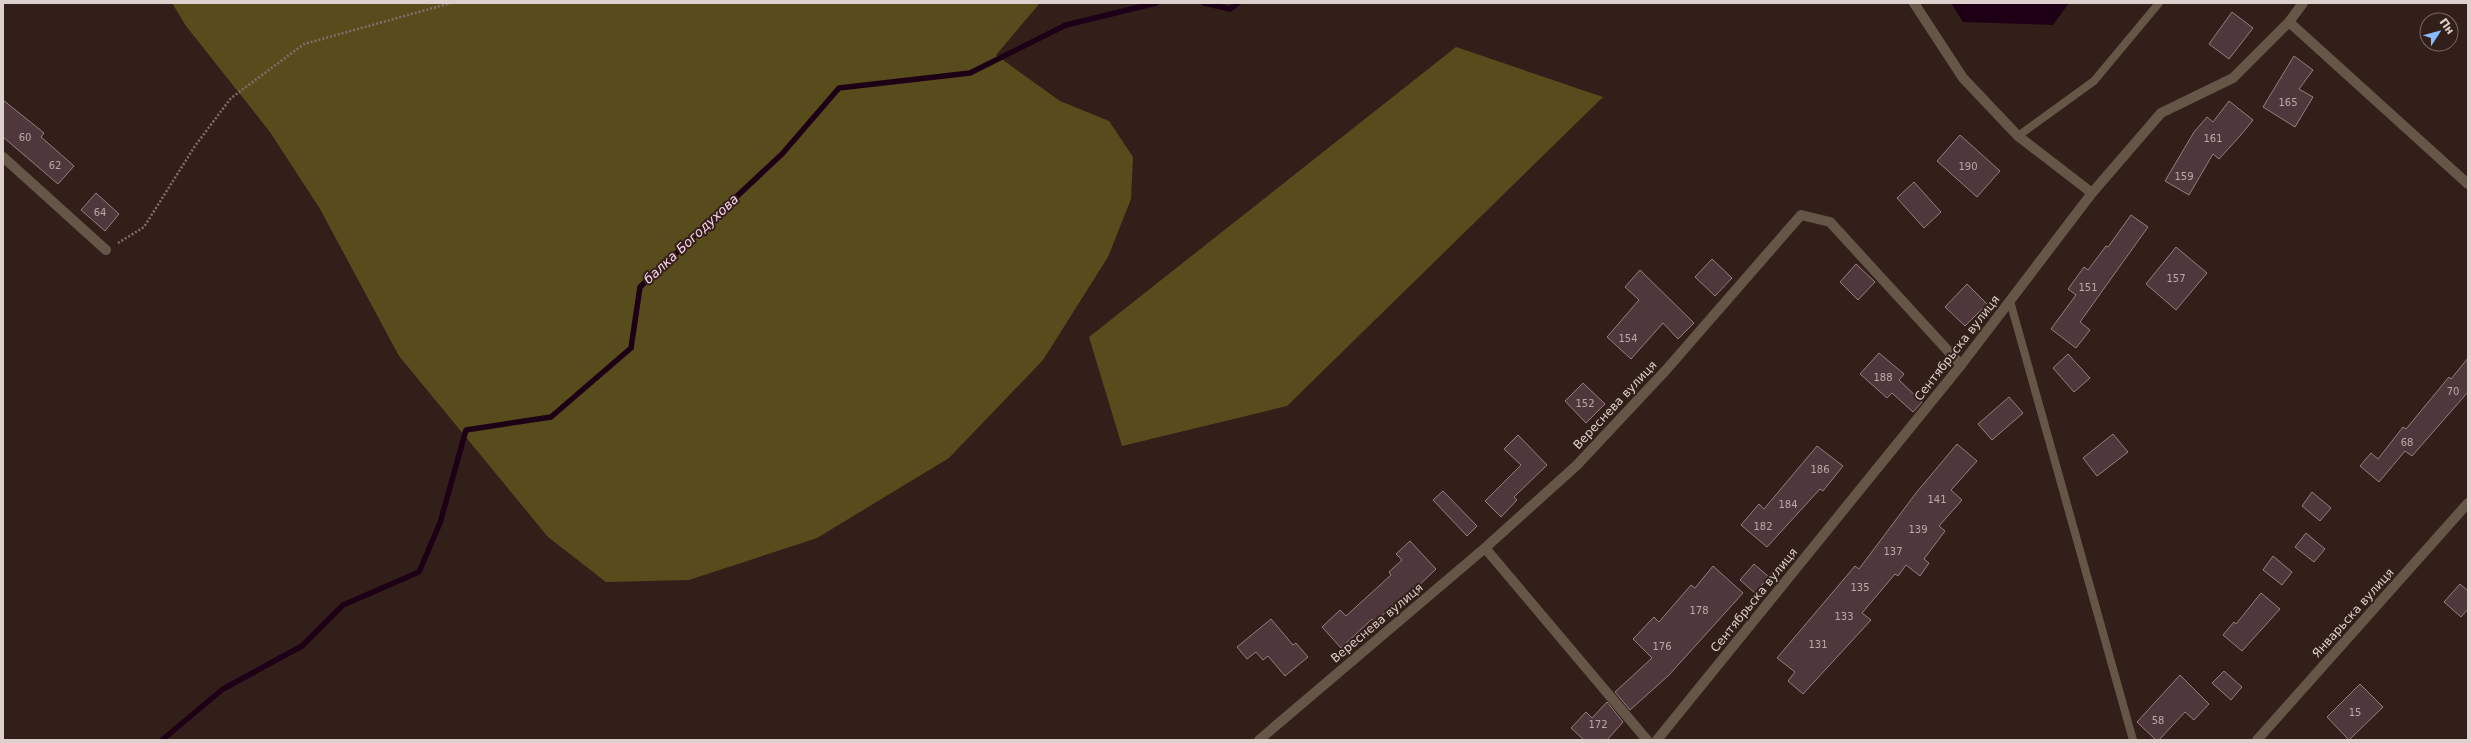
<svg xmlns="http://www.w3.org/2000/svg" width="2471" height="743" viewBox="0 0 2471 743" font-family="'DejaVu Sans',sans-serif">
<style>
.green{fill:#584c1d}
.water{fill:#1e0016}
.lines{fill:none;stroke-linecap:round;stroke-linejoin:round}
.stream{stroke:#1e0016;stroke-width:5.5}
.building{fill:#4e383b;stroke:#977d80}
.path{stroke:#7f6e69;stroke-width:2.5;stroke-dasharray:2 2;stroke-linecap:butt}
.lane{stroke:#655647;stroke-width:8}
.street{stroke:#655647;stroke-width:10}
.labels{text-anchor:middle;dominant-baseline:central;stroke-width:4;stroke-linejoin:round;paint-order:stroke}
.number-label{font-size:10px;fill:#baaaa8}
.street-label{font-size:12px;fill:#ded0cc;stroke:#321f19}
.water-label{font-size:13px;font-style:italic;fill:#fed3ee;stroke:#321f19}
</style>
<rect width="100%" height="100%" fill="#321f19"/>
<path class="green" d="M172,3H1040L996,55L1060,101L1109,121L1133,157L1131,199L1108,257L1043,360L949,458L817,538L689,580L606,582L548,537L399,356L320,209L270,132L186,26Z
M1456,47L1603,97L1287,406L1122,446L1089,337Z"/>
<path class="water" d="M1951,3H2069L2053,25L1963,22Z"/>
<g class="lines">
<path class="stream" d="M1204,3L1230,9L1238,3
M162,740L223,689L302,646L343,605L419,572L440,523L466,430L551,417L631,348L640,287L782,154L839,88L970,73L1066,25L1156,3"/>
</g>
<path class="building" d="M2232,12L2253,28L2229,59L2209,44Z
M2294,56L2313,70L2299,89L2313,97L2295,127L2263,107Z
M3,100L44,133L41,137L74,166L58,184L3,137Z
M2229,101L2253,120L2240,136L2219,159L2213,154L2189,195L2165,181L2194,132L2207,117L2213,122Z
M1960,135L2000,171L1977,197L1937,161Z
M1914,182L1941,212L1924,228L1897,198Z
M96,193L119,214L105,231L81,210Z
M2131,215L2148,227L2080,322L2090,330L2076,348L2051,329L2076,295L2068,289L2084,267L2088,270L2106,246L2108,247Z
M2176,247L2207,273L2176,310L2146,284Z
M1712,259L1732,278L1715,296L1695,277Z
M1856,264L1875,282L1858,300L1840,282Z
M1640,270L1694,323L1678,339L1663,323L1631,359L1607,337L1639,300L1625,287Z
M1967,284L1987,304L1965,326L1945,307Z
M1879,353L1904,374L1899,380L1922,402L1913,412L1892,393L1887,398L1860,374Z
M2068,354L2090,378L2074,392L2053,368Z
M2468,358V392L2412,456L2405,451L2379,482L2360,466L2371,453L2378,459L2403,427L2406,429L2449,377L2451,379Z
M1583,383L1605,404L1586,423L1565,401Z
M2009,397L2023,413L1992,440L1978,424Z
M2113,434L2128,452L2097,476L2083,458Z
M1518,435L1547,465L1514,497L1517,500L1501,517L1485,501L1521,465L1504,449Z
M1957,444L1977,461L1951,490L1962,500L1939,526L1945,531L1924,559L1929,563L1920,576L1906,565L1898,576L1895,574L1862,613L1871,620L1803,694L1788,681L1795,672L1777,658L1855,566L1859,569L1916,493Z
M1817,446L1843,466L1823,491L1820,489L1767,547L1741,525L1759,504L1764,509Z
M1443,491L1477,526L1467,536L1433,500Z
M2312,492L2331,508L2320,521L2302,506Z
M2306,533L2325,549L2314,562L2295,547Z
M1410,541L1436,569L1410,594L1408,592L1375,622L1372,619L1341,648L1322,627L1340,610L1346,616L1391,575L1389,572L1402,560L1396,554Z
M2273,556L2292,572L2282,585L2263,570Z
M1754,564L1769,577L1755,593L1740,580Z
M1713,566L1743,593L1669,675L1630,710L1615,692L1652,658L1633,639L1654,617L1659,622L1691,585L1695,588Z
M2460,584L2468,591V609L2461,617L2444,602Z
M2261,593L2280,609L2242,651L2223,635L2234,622L2236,624Z
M1271,619L1293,645L1296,643L1308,657L1285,676L1268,656L1263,660L1256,652L1247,659L1237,647Z
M2224,671L2242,687L2231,700L2212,683Z
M2180,675L2209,704L2194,720L2185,712L2159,740H2156L2137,722Z
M2360,684L2383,707L2349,740L2327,717Z
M1607,702L1623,722L1607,740H1584L1571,728L1586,712L1592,718Z"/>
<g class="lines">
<path class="path" d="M118,243L144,227L195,146L231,98L304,44L451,3"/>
<path class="lane" d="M2018,136L2094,81L2159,3
M2010,301L2133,740"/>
<path class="street" d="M1914,3L1963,78L2018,136L2092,193
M2289,22L2468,184
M3,157L106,250
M1485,548L1647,740
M1259,740L1485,548L1577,465L1666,370L1801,215L1830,222L1961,365
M1657,740L1961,365L2092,193L2161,113L2233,78L2289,22L2303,3
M2257,740L2468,503"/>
</g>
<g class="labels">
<g class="number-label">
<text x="2288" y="102">165</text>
<text x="25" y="137">60</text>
<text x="2213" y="138">161</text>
<text x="55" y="165">62</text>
<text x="1968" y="166">190</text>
<text x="2184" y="176">159</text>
<text x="100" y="212">64</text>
<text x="2176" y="278">157</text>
<text x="2088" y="287">151</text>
<text x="1628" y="338">154</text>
<text x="1883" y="377">188</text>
<text x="2453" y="391">70</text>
<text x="1585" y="403">152</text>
<text x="2407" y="442">68</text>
<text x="1820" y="469">186</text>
<text x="1937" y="499">141</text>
<text x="1788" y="504">184</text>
<text x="1763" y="526">182</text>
<text x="1918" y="529">139</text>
<text x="1893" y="551">137</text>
<text x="1860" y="587">135</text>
<text x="1699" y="610">178</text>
<text x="1844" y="616">133</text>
<text x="1818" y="644">131</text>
<text x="1662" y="646">176</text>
<text x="2355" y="712">15</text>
<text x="2158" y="720">58</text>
<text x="1598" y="724">172</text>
</g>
<g class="street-label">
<text transform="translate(1957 348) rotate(-52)">Сентябрьска вулиця</text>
<text transform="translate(1615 405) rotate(-47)">Вереснева вулиця</text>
<text transform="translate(1754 600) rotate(-51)">Сентябрьска вулиця</text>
<text transform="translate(2353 613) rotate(-48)">Январьска вулиця</text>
<text transform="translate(1377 623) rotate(-40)">Вереснева вулиця</text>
</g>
<g class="water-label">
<text transform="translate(691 239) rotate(-43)">балка Богодухова</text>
</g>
</g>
<rect width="2471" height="743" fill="none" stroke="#ded0cc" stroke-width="8"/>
<g transform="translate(2439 32) rotate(54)"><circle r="19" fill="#321f19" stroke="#776661"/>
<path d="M0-3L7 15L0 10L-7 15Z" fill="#87bbfc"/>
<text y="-6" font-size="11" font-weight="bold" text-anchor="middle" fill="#ded0cc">Пн</text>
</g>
</svg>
